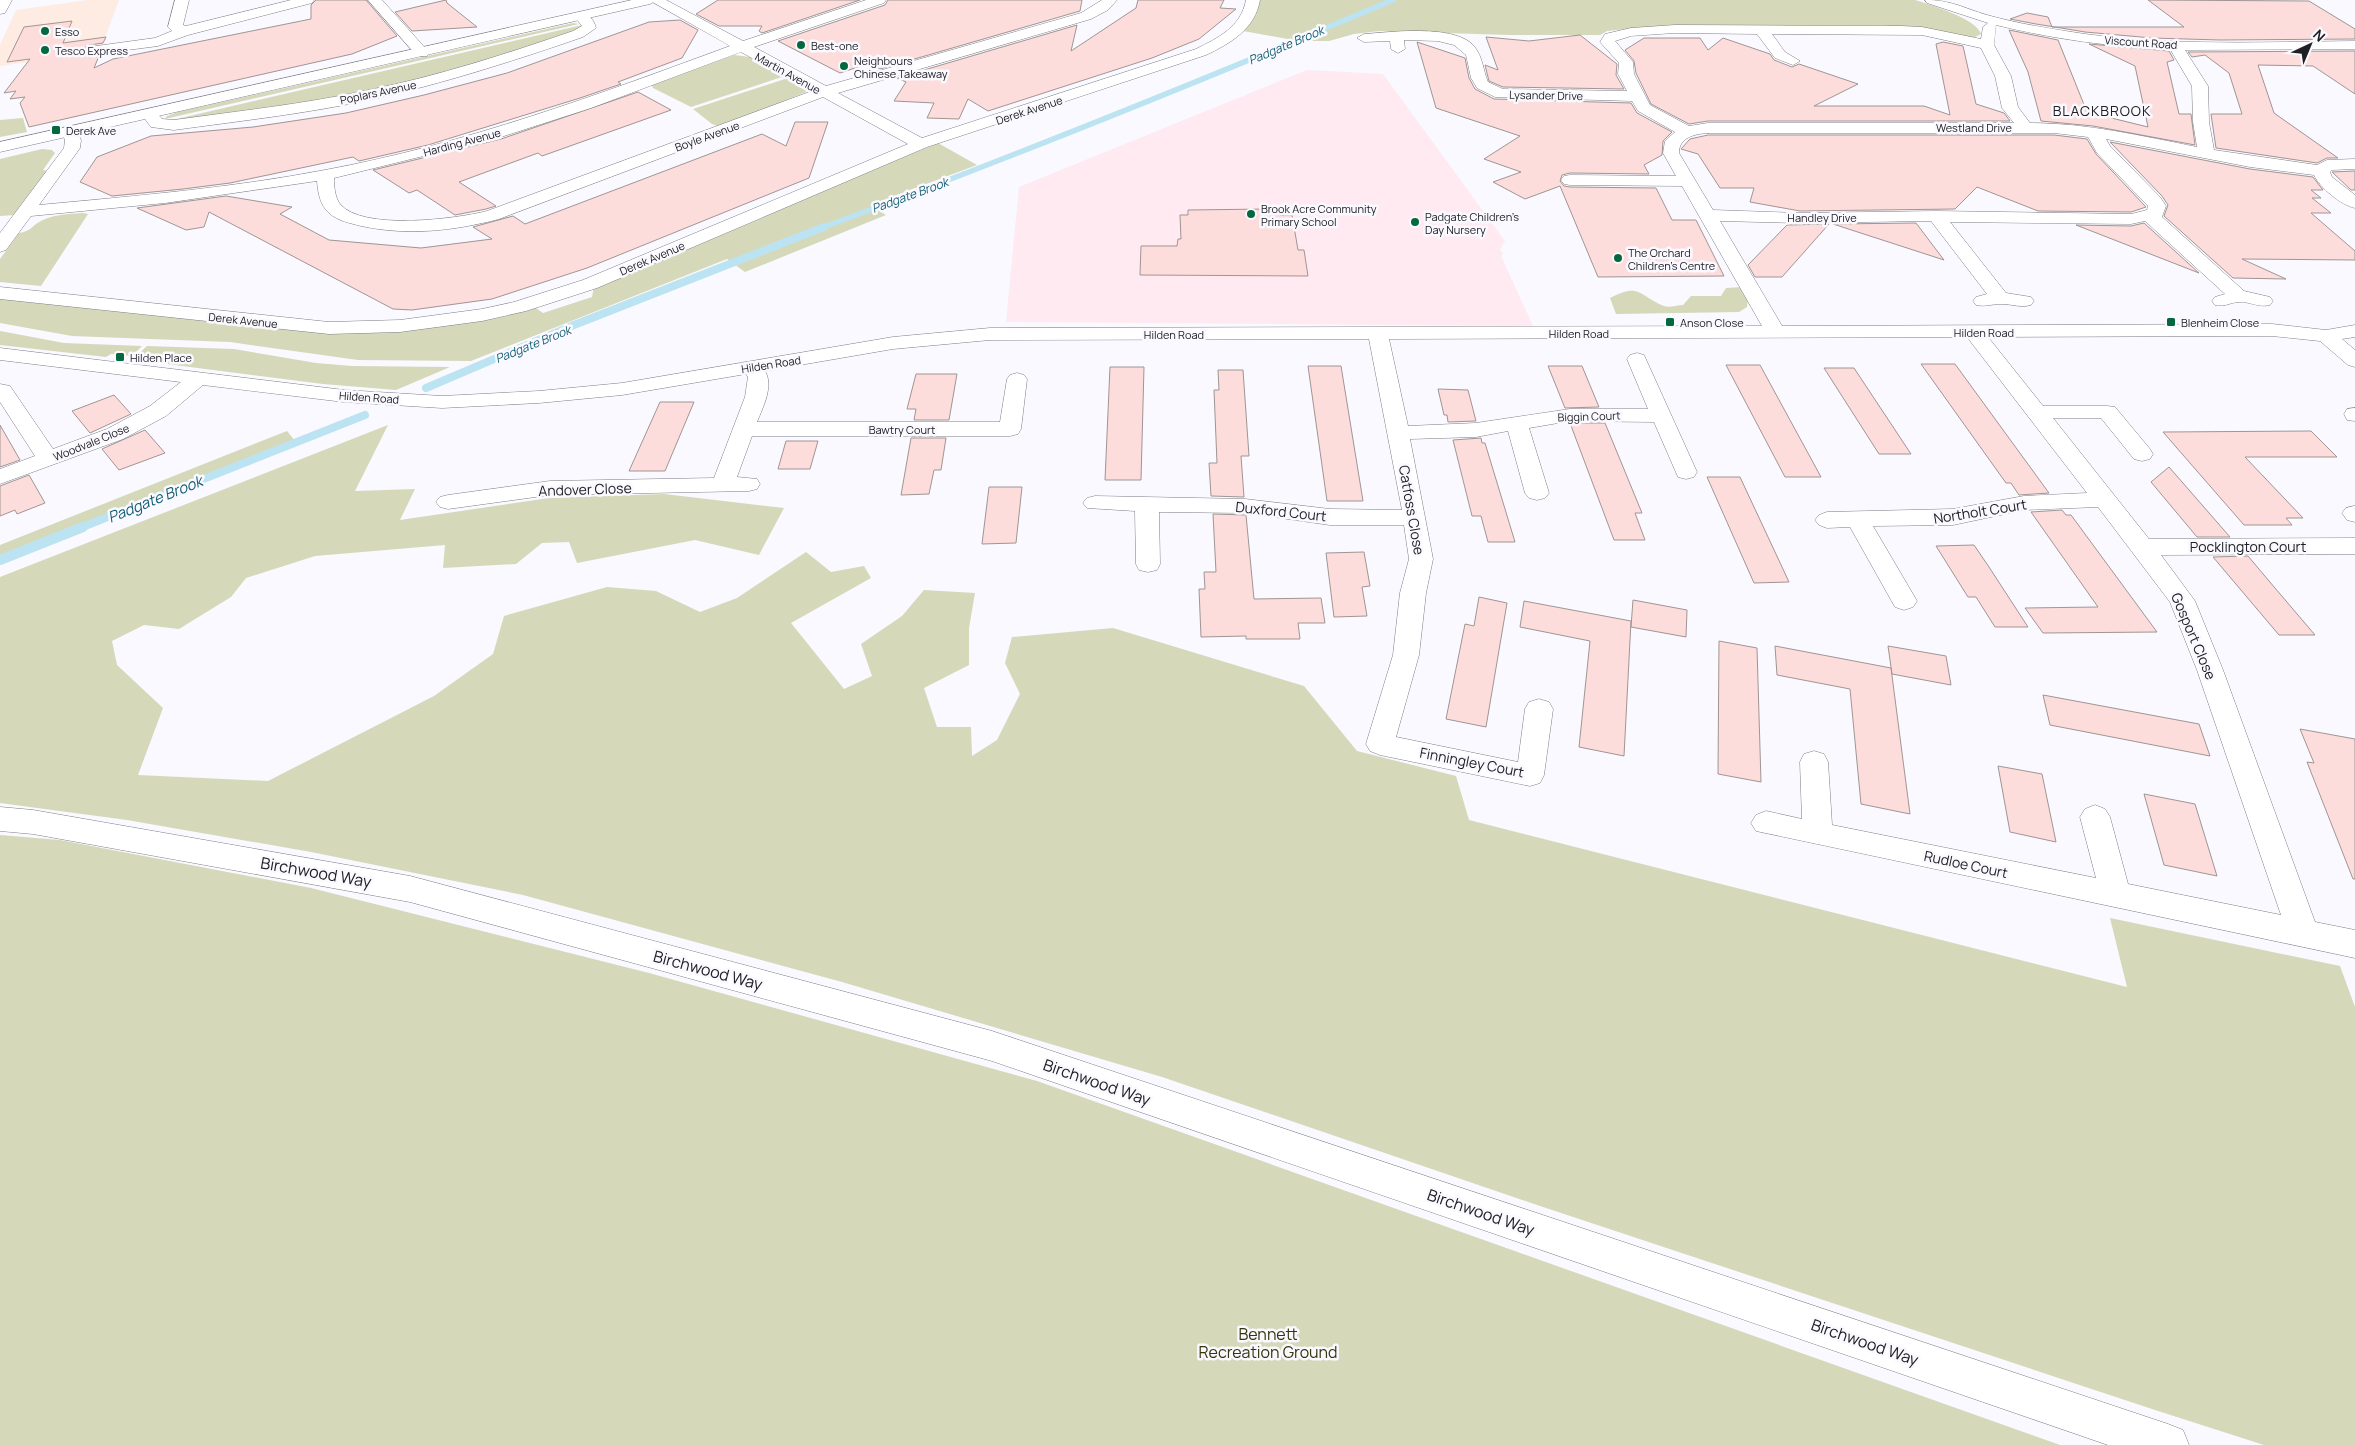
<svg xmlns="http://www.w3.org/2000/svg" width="2355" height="1445" viewBox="0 0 2355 1445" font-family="Manrope,sans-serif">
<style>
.commercial{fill:#feece2}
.education{fill:#feeaf0}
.green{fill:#d6d8ba}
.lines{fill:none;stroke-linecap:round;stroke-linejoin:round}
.stream-far2{stroke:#bbe3f1;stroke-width:5.5}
.stream-far1{stroke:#bbe3f1;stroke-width:8}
.stream{stroke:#bbe3f1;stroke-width:10}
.building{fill:#fddddb;stroke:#a09594}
.street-casing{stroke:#7d7e86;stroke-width:1}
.secondary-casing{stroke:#7d7e86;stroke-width:1}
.primary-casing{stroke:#7d7e86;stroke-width:1}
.street{fill:#fff;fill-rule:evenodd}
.secondary{fill:#fff;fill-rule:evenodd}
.primary{fill:#fff;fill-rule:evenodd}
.poi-dot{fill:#03683d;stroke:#f9f9ff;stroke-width:2}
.labels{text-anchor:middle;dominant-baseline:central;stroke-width:5;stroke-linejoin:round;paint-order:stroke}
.far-poi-label{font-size:11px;fill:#202024;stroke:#f9f9ff;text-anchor:start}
.far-street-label{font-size:11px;fill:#202024;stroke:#f9f9ff}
.far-water-label{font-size:12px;font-style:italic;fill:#105c70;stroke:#f9f9ff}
.far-quarter-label{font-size:14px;letter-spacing:1px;fill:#202024;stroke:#f9f9ff}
.street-label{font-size:14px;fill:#202024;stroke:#f9f9ff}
.water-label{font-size:15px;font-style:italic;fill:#105c70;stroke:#f9f9ff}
.near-street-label{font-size:16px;fill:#202024;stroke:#f9f9ff}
.near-park-label{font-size:16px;fill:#36360c;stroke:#f9f9ff}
</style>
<rect width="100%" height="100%" fill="#f9f9ff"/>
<path class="commercial" d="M88,0H119L102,46L84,49L82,54L0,66V45L16,10Z"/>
<path class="education" d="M1307,70L1383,74L1505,241L1500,249L1503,254L1501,256L1533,326L1006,322L1019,187Z"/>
<path class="green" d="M1260,0H1915C1931,5 1977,19 1981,34L1971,39L1884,25H1670L1607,31L1600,35H1510L1379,31L1354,34L1329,41H1299L1243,31L1256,15Z
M573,23L579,24L165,119L167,116L178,112Z
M582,25L576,31L460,70L344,97L176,121H168Z
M734,55L750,57L785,76L691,107L653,88L651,84Z
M788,78L805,88L806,92L720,127L712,124L693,109Z
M23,118L27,132L0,137V120Z
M938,143L977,165L870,205L886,215L745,272L727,259L471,361L358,360L230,342L72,336L0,323V299L2,298L300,331L533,306L543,313L592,297L594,286Z
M42,149L52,150L55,153L43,170L48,171L15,215L0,216V159Z
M83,213L88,214L41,286L0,282V259L19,233C31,232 33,224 43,220C56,214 70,214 83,213Z
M1743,287L1748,299L1747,307L1739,312L1616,314L1610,298C1640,282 1639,296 1664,306C1669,308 1678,305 1683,305L1691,296H1721L1726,288Z
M0,331L64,343L142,346L132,356L111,354L106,357L0,345Z
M147,346L234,349L316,363L352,366L450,367L396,390L323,384L143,361L147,357L136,356Z
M388,425L355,491L415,489L400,520L549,498L664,494L784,508L759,555L695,540L577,563L569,542L542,543L516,564L443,568L445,545L315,556L246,578L231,597L179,629L144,625L112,641L117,665L163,708L138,775L268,781L434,696L493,654L504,616L607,587L656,591L700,612L737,598L806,552L831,572L864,566L871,578L791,623L844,689L872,676L861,644L902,616L924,590L975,593L969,628V665L924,688L937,727H971L972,756L997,740L1020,694L1005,663L1012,637L1113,628L1304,686L1357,751L1456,776L1469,820L2127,987L2110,918L2340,966L2355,1007V1445H2264L2155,1410L1534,1204L1162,1077L842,982L523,895L311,852L127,820L0,803V577Z
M287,431L296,442L85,528L0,560V545Z
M0,835L60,840L311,888L649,973L1037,1081L2060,1445H0Z"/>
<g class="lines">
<path class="stream-far2" d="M821,228C1013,157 1203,80 1393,0"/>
<path class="stream-far1" d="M426,388L574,325L824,227
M80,528L365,415"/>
<path class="stream" d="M0,560L83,527"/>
</g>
<path class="building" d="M316,0H366L397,36L352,54L29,127L20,103L25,97L10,99L16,91L4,93L30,59L7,62L24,27L72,21L63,43L106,37L103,43L89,45L80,50L88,57L99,56L94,68L113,59L311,19V5Z
M446,0L447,3L477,27L412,31L395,12Z
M718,0H860L762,33L759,31L762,26H719L696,14Z
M888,0H1082L1080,11L880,69L870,63L840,73L778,41L885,5Z
M1138,0H1224L1220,8L1236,9L1199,39L1152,58L988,111L968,99L959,119L927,118L934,103L894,101L906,82L897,78L1077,25L1071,51L1136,8Z
M2148,0L2309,1L2355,29V39L2220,40L2152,38L2085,32L2061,28L2036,24L2010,19L2027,13L2048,17L2052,27H2184Z
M680,20L698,30L682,58L618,82L621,84L580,98L428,145L359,161L353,157L230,183L183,189L112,196L80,182L97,157L151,136L253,127L346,113L424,95L507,73L649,22Z
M2009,30L2058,40L2087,112L2148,127L2135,66L2089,44L2169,51L2174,60L2167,62L2179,114H2191L2195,145L2093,126L2041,121L2028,72Z
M1580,35L1617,64L1616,75L1624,89L1503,87L1489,81L1485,65L1498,70L1486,37L1529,41Z
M1644,38H1700L1708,50L1723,38L1770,54L1774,60L1792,67L1799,64L1858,84L1814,106H1924L1950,115L1936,44L1943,42L1963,46L1976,104L2004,113L2010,121H1708L1689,124L1651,104L1636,73L1634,61L1625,50Z
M1417,42L1465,58L1469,78L1475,89L1494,99L1631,103L1637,113L1672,132L1663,141L1662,155L1644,165L1649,174L1570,173L1562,175L1560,181L1564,186L1570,187L1656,188L1672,220H1696L1724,276L1598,277L1560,186L1525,199L1493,182L1521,172L1484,159L1520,136L1436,108Z
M2355,51V94L2313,66L2258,65L2274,113L2338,158H2327L2317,163L2216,148L2211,114H2242L2229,73L2205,55L2192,57L2188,52Z
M638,92L671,110L542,156L538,153L459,182L496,206L486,209L455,215L417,190L409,193L373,170L501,139Z
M795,122H828L809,178L587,268L492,299L412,310L393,309L209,212L204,227L186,230L137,208L226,196L292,207L280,214L329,240L421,248L492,239L473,227L513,216L525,224L762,134L786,146Z
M1708,135H2054L2087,139L2096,154L2146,207L2131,212L2038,211L1977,187L1955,209L1800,211L1750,202L1754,188H1720L1698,154L1681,149L1690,139Z
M2110,142L2250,169L2313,177L2323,190H2311L2321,198H2312L2331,213H2311L2355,251V260L2242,259L2286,279L2233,278L2164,216L2168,205L2162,196Z
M2355,171V190H2351L2332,172Z
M1267,209L1279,210L1280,215H1292L1298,250H1304L1308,276L1140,275L1141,246H1177L1178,239H1181L1180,215H1188V210Z
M1916,223L1944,260L1833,224Z
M2144,223L2199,273L2076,225L2131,226Z
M1829,224L1782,277H1755L1748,265L1787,225Z
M1921,364H1955L2049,493L2019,495L2011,483H2006Z
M1726,365H1760L1821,477H1785Z
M1308,366H1341L1363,501H1327Z
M1548,366H1582L1599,407L1565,408Z
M1110,367H1144L1141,480H1105Z
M1824,368H1854L1911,454H1879Z
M1218,370H1243L1249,456H1241L1244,497L1211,496L1209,463H1217L1214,390H1219Z
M916,374H957L949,420H914L916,409H907Z
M1438,389L1468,390L1476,421L1448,422L1447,415H1444Z
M114,395L131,414L90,433L72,411Z
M660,402H694L665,471H629Z
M1570,423H1605L1642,513H1635L1645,540H1614Z
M0,425L20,460L0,467Z
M145,430L165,453L119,470L102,449Z
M2311,431L2337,457H2245L2303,518H2286L2292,525H2244L2163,432Z
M911,438H946L941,470H934L929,494L901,495Z
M1481,438L1482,443H1485L1515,542H1488L1481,516H1472L1453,440Z
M786,441H818L810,469H778Z
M2169,467L2230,537H2197L2151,482Z
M29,475L45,503L17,514L15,510L0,516V486Z
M1707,477H1740L1789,582L1754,583Z
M989,487H1022L1016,543L982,544Z
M2062,510L2066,515H2071L2157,632L2043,633L2025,608L2098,607L2031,512Z
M1213,514L1246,515L1254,599L1321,598L1325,623H1298L1300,639H1246V636L1201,637L1199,589H1205L1204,572H1216Z
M1974,545L1989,567L2028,627H1995L1976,597H1968L1936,546Z
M1364,552L1370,586L1362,587L1367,616L1334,617L1326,553Z
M2248,556L2269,581L2315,635H2279L2213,557Z
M1479,597L1507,603L1486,727L1446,719L1465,624L1474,626Z
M1633,600L1687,610L1686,637L1631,627Z
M1524,601L1631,621L1624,756L1579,747L1590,641L1520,627Z
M1719,641L1757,648L1761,782L1718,774Z
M1775,646L1891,668L1910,814L1861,804L1850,689L1777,675Z
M1888,646L1946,656L1951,685L1892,674Z
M2043,695L2199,724L2210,756L2050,725Z
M2300,729L2355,739V879H2353L2307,762L2314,763Z
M1998,766L2042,774L2056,842L2010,832Z
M2144,794L2195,804L2217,876L2164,865Z"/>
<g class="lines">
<g class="street-casing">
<path id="street" d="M175,0H189L183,25L186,26L291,0H314L312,3L188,35L158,46L89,55L82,51L89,47L155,38L172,31L168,27Z
M368,0H382L427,50L429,53L427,56H417Z
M649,0H666L743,41L866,0H886L884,3L754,47L826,86L1081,13L1102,0H1117L1108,10L1091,19L838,93L922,138L1196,49C1218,38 1241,27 1246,0H1260C1255,29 1231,43 1206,55L927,147L597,288L526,311L482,321L400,332L329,334L0,299V287L329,322L400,320L482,309L514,302L583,280L908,144L823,97L499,219C453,231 408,236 361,226C350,223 338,221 329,213C320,205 318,193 317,181L165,203L31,216L6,250L0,252V233L64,148L65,140L62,133L64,130H76L81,140L80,148L39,205C135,196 231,188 325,170C465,144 597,95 730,46ZM741,52L812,91L487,211C456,219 362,231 340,204C335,197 334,187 334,178L501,137L591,108Z
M1925,0C1952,0 1963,8 1987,15C2019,24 2052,29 2085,34C2174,46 2265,42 2355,41V49L2185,50L2208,86L2209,122L2214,150L2317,165L2327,160L2355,159V169L2332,170L2330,172L2332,177L2355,195V208C2341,205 2320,188 2314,175L2250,167L2106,139L2110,146L2160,197L2166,206L2162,217L2244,291L2270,297L2273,301L2270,305C2259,308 2249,301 2238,302C2229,303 2225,307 2215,305L2212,301L2215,297L2225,294L2145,221L2131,224L1950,222L2006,293L2031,297L2034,301L2031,305C2021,308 2012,304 2001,304C1992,304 1985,307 1976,305L1973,301L1976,297L1987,294L1931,221L1799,223L1720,221L1782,326L2272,324L2326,330L2355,325V337L2342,339L2355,350V367L2348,365L2320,341L2272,336L1988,337L2043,406H2107L2115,407L2150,449L2153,454L2150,459L2142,461L2134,459L2101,418H2053L2149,539L2355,538V554L2161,555L2195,601L2223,670L2315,922L2355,930V958L1756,831L1751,823L1756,815L1766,811L1802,819L1800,762L1804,754L1814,751L1824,754L1828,762L1832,825L2096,878L2080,817L2085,809L2095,805L2105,809L2110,817L2128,884L2281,915L2197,670L2170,602L2098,507L2024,510L1953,525L1873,526L1917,601L1913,607L1904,610L1895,607L1850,527L1827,528L1819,525L1815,520L1819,515L1827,512L1953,509L2024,496L2087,493L1967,337L1389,339L1408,426L1476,423L1570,409H1648L1627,359L1630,355L1637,353L1644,355L1697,472L1694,477L1686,479L1678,477L1654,422L1570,421L1529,428L1549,493L1545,498L1537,500L1529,498L1525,493L1508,431L1476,437L1410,439L1433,559L1426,593L1419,655L1396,737L1518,762L1525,709L1529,702L1539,699L1549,702L1553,709L1544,775L1540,783L1530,786L1380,755L1370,751L1366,744L1393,655L1400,593L1409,559L1404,525H1330L1245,513L1159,512L1160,564L1157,570L1148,572L1139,570L1136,564L1135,511L1087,508L1083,503L1087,498L1095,496L1245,499L1330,509L1402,510L1369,339L990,340L893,349L765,371C774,386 763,407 757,422H1000L1007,379L1010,375L1017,373L1024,375L1027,379L1021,429L1018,434L1010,436H752L737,477L757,479L760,484L757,489L749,491L550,495L448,509L440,507L436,502L440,497L448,495L550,481L714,478L745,397L748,377L746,374L622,395L539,403L442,408L344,402L203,385L166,416L123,439L0,484V469L35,456L0,402V384L10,386L53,449L107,429L150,406L181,382L0,360V348L344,390L442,396L539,391L622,383L893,337L990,328L1762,326L1682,186L1570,185L1564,184L1561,180L1564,176L1570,175L1676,176L1663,153L1665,141L1675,132L1638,111L1632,101L1495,97L1477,88L1471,78L1466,55L1454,45L1438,41L1404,40L1405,49L1398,53L1391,49L1390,41L1364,42L1357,38L1364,34C1391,32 1455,24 1474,46C1483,57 1483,70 1488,82L1503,89L1627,91L1618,74L1619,63L1600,42L1605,34L1631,28L1675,25L1901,26L1922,27L1981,39L1983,27L1988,23L1927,3ZM1996,25C2053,39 2111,47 2170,49L2192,86L2193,122L2197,147C2142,136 2086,123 2030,123L2018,107L2011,76L1994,45ZM1675,33L1757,34L1775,58L1793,65L1800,61L1785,52L1772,34L1922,35L1981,48L1995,76L2002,108L2014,123H1708L1689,126L1650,105L1634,74L1633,62L1615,41L1631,36ZM1708,133H2054L2088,137L2097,153L2148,206L2147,210L2131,214L1936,211L1799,213L1713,210L1679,153C1679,137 1695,134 1708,133Z
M581,12C589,14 594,20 596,28L583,37C513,61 442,84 369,100C304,114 239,121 174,130L151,127L142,115L144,112C154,109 156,112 162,119L174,120C239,111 305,104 369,90C438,76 506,54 573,31L582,26L574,16Z
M2355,408V421L2347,420L2344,414L2347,409Z
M2354,506H2355V522L2347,520L2342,513L2346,508Z"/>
</g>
<g class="secondary-casing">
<path id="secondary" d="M632,0H657L650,4L0,152V142Z"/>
</g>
<g class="primary-casing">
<path id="primary" d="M0,0H12L5,13L0,14Z
M0,807L33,810L410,876L992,1031L2168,1424L2183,1430L2189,1445H2108L992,1061L410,902L33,834L0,831Z"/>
</g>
<use href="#street" class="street"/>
<use href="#secondary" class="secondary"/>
<use href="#primary" class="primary"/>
</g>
<g class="poi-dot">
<circle cx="45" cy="31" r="5"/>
<circle cx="801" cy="45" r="5"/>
<circle cx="45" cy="50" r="5"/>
<circle cx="844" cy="66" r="5"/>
<rect x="51" y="125" width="10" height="10" rx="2.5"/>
<circle cx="1251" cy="214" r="5"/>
<circle cx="1415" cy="222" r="5"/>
<circle cx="1618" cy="258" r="5"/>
<rect x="1665" y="317" width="10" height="10" rx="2.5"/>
<rect x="2166" y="317" width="10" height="10" rx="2.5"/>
<rect x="115" y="352" width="10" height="10" rx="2.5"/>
</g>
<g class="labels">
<g class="far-poi-label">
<text x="55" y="31">Esso</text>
<text x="811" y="45">Best-one</text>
<text x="55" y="50">Tesco Express</text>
<text x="854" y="60">Neighbours<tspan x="854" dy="13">Chinese Takeaway</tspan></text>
<text x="66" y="130">Derek Ave</text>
<text x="1261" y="208">Brook Acre Community<tspan x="1261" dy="13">Primary School</tspan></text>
<text x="1425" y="216">Padgate Children’s<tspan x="1425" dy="13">Day Nursery</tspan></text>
<text x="1628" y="252">The Orchard<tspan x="1628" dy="13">Children's Centre</tspan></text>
<text x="1680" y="322">Anson Close</text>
<text x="2181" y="322">Blenheim Close</text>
<text x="130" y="357">Hilden Place</text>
</g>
<g class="far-street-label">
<text transform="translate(2141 42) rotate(4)">Viscount Road</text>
<text transform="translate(788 73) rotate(29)">Martin Avenue</text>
<text transform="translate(378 92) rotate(-12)">Poplars Avenue</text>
<text transform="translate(1546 95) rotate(1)">Lysander Drive</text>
<text transform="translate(1029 110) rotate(-18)">Derek Avenue</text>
<text x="1974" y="127">Westland Drive</text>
<text transform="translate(707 136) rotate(-20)">Boyle Avenue</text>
<text transform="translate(462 142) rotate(-15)">Harding Avenue</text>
<text x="1822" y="217">Handley Drive</text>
<text transform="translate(652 258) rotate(-23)">Derek Avenue</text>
<text transform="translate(243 320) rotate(6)">Derek Avenue</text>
<text x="1984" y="332">Hilden Road</text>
<text x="1579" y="333">Hilden Road</text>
<text x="1174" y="334">Hilden Road</text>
<text transform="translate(771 364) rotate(-9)">Hilden Road</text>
<text transform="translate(369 397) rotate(4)">Hilden Road</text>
<text transform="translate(1589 416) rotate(-2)">Biggin Court</text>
<text x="902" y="429">Bawtry Court</text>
<text transform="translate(91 442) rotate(-22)">Woodvale Close</text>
</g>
<g class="far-water-label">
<text transform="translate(1286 45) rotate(-23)">Padgate Brook</text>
<text transform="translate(910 195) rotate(-20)">Padgate Brook</text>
<text transform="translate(533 344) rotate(-22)">Padgate Brook</text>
</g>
<g class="far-quarter-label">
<text x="2102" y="110">BLACKBROOK</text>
</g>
<g class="street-label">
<text transform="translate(585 489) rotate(-2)">Andover Close</text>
<text transform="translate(1412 510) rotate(80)">Catfoss Close</text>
<text transform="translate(1281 511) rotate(6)">Duxford Court</text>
<text transform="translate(1980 511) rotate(-9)">Northolt Court</text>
<text x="2248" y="546">Pocklington Court</text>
<text transform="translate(2194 636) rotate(67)">Gosport Close</text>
<text transform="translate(1472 762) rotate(11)">Finningley Court</text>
<text transform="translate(1966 864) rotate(12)">Rudloe Court</text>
</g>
<g class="water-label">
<text transform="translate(155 499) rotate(-22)">Padgate Brook</text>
</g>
<g class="near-street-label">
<text transform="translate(316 872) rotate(10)">Birchwood Way</text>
<text transform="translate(708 970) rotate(15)">Birchwood Way</text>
<text transform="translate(1097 1082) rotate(19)">Birchwood Way</text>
<text transform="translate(1481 1212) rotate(19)">Birchwood Way</text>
<text transform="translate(1865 1342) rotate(19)">Birchwood Way</text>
</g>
<g class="near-park-label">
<text x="1268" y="1334">Bennett<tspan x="1268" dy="18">Recreation Ground</tspan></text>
</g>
</g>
<g transform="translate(2310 45) rotate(44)" stroke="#f9f9ff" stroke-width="4" paint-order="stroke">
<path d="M0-4L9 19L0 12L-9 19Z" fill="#202024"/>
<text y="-8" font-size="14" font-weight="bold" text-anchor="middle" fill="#202024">N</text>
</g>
</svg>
